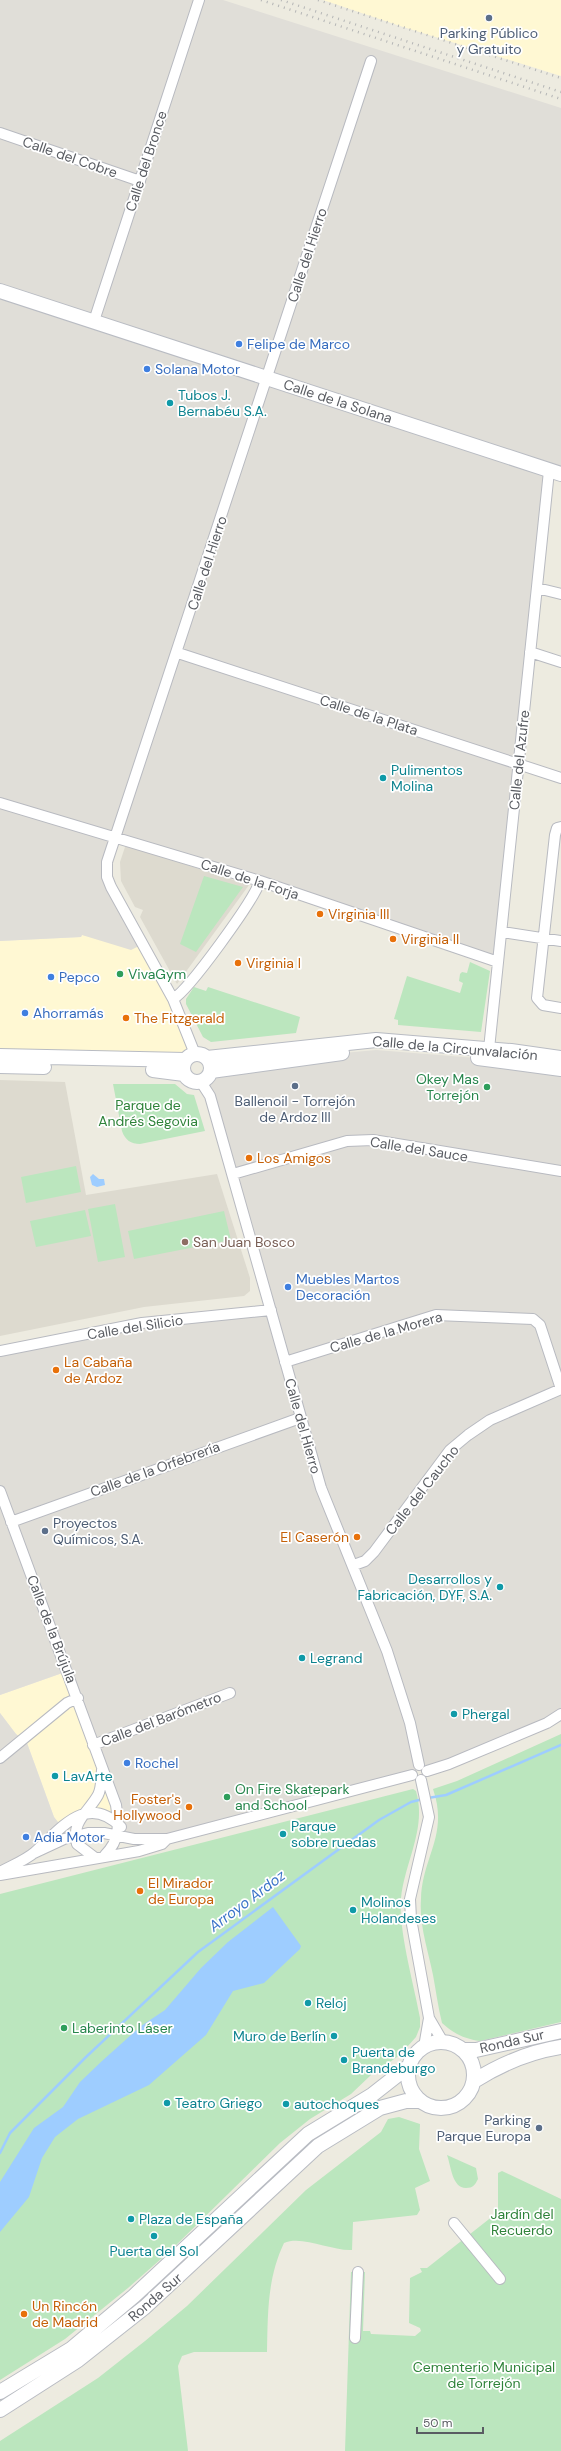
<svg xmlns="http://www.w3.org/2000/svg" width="561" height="2451" viewBox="0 0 561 2451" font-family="'DM Sans',sans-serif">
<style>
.commercial{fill:#fff8d3}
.industrial{fill:#e0ded8}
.education{fill:#dddacf}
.green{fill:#bbe6be}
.water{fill:#9ecdff}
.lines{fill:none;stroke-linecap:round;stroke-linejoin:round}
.stream{stroke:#9ecdff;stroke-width:2.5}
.street-casing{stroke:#b8bac0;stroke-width:12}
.secondary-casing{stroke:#b9bcc3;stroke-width:16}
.street{stroke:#fff;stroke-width:10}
.secondary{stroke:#fff;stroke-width:14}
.rail{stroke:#b4b5b5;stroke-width:2.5;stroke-dasharray:1 5;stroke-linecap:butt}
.service-dot{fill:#5c6f8a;stroke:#fff;stroke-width:1.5}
.shop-dot{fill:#3f7fe0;stroke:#fff;stroke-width:1.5}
.culture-dot{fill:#0f9aa8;stroke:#fff;stroke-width:1.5}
.food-dot{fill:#e8710a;stroke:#fff;stroke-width:1.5}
.leisure-dot{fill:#2e9e5b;stroke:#fff;stroke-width:1.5}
.education-dot{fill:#8d6e63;stroke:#fff;stroke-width:1.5}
.labels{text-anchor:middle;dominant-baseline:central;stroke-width:3.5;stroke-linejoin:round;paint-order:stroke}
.service-label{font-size:14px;fill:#4e5e75;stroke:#fff}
.street-label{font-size:14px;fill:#595c62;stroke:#fff}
.shop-label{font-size:14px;fill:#366cbe;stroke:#fff;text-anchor:start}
.culture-label{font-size:14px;fill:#0d838f;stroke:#fff;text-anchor:start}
.food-label{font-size:14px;fill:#c56008;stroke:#fff;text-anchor:start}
.leisure-label{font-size:14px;fill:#27864d;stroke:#fff;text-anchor:start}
.park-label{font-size:14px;fill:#2f833a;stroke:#fff}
.education-label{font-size:14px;fill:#785e54;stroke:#fff;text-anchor:start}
.water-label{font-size:15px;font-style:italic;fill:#3b74c8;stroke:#fff}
</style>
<rect width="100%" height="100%" fill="#edebe0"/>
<path class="commercial" d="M323,0H561V76L400,26Z
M82,935L143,944L160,974L191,1055L187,1058L0,1056V941L81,937Z
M68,1671L119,1825L98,1813L61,1826L54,1817L27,1743L16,1734L0,1713V1695Z"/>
<path class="industrial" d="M0,0H223L561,108V474L550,471L498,962L116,837L107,870L143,944L131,950L82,935L81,937L0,941Z
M376,1050L489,1059L561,1069V1714L425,1768L415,1767L412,1772L167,1839H134L119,1825L68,1671L0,1695V1351L71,1337L271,1310L205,1080L210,1074L343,1053Z
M0,1713L16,1734L27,1743L54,1817L61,1826L0,1872Z"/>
<path class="education" d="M129,846L249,885L177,984L140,917L143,910L135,907L121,881L120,862L125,847Z
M0,1080L65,1082L86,1195L217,1174L250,1278V1291L244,1296L144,1307L0,1336Z"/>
<path class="green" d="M204,876L243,887L196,952L180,944Z
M470,962L490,971L481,1032L398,1025V1020L394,1019L407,976L460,993L463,983L459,981L460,974L462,972L467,973Z
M194,987L206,991L208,987L300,1017L296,1033L211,1042L203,1037L186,1004V999Z
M113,1084H175L187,1094L194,1095L205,1131L140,1144C131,1144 125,1140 122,1131Z
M76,1166L81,1192L26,1203L21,1177Z
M115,1204L125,1257L98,1262L88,1209Z
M85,1210L91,1236L36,1247L30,1221Z
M224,1211L231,1240L134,1259L128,1231Z
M561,1734V2022L480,2041C465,2039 454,2034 442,2023C438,2007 436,1991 433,1975C428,1950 419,1925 421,1899C422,1857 449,1835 433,1789L457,1781Z
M413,1789L416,1791C427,1828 405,1861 401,1898C398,1929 414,1985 420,2018V2027L416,2037L400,2055L371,2075L351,2094L310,2119L280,2143L170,2251L128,2288L65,2339L0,2380V1894Z
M399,2117L420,2124L419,2149L430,2181L415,2188L420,2210L417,2215L353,2222L352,2250C331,2251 302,2235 284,2243C267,2279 268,2313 267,2352H194L182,2356L178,2366L188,2451H0V2441L98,2378L145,2341L187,2306L306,2190L381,2132L388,2119Z
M447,2155L476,2168L478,2179C475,2185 473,2188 466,2188C452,2188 451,2166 447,2155Z
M502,2171L561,2199V2451H345L351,2272H365L363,2331H370L371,2334L415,2336L421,2331L420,2328L409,2323L410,2278L422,2272L420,2268H427L498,2212V2173Z"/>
<path class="water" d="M93,1174L99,1179H104L105,1185L97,1187L92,1185L90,1177Z
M273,1907L301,1946L300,1949L264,1983L233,1991L206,2035L149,2085L78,2119L55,2137L42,2158L29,2197L0,2232V2182L34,2128L63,2107L80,2082L102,2061L141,2026L165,2010L201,1968L228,1942Z"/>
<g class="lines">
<path class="stream" d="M428,1798L446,1795L561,1745
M0,2153L10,2133L86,2057L198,1952L379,1820L411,1802L423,1799"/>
<g class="street-casing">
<path id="street" d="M0,133L140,181
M94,321L199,0
M537,588L561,594
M530,652L561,662
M178,653L561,778
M0,803L260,881L498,962
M561,827L557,828L555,835L537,998L543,1005L561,1008
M502,932L561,941
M173,999C189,990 254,900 260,881
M489,1049L549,471
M195,1054L173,999L111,887L107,877V862L371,61
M201,1082L210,1096L321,1488L387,1651L410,1723L419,1765
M233,1174L347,1141L373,1140L561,1171
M0,1351L142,1323L271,1310
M285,1362L436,1315L533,1319L540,1325L561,1389
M0,1491L116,1805C119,1826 120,1840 105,1855
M11,1522L300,1418
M354,1565L365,1561L374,1552L450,1450L468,1435L490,1420L561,1389
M93,1745L230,1693
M0,1758L67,1703L78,1698
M427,1771L449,1764L547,1723L561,1714
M421,1780L429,1817L410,1899L411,1919L429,2018L443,2042
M34,1853L64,1839L88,1833H104L134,1839H167L412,1775
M94,1857L77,1844C71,1821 88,1813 98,1795C102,1787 101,1778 102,1770
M0,1872C11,1866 26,1860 35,1852C60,1830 86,1792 121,1827
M0,1875L139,1851L162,1844L167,1839
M424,2047L429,2018
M454,2223L500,2279
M355,2338L358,2272"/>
</g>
<g class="secondary-casing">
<path id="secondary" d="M0,291L561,474
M183 1068a14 14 0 1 1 28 0a14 14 0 1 1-28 0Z
M0,1056L185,1060
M207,1058L376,1040L511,1051L561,1058
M478,1058L561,1069
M0,1066L44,1067
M153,1070L184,1074
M211,1071L342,1053
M408 2075a33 33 0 1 1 66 0a33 33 0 1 1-66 0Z
M464,2050H476L561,2031
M474,2081C501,2064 529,2052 561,2047
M0,2392L71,2349L134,2296L308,2134L372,2095L409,2066
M0,2410L78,2360L145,2307L318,2146L380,2108L406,2101H420"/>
</g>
<use href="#street" class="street"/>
<use href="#secondary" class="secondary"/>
<path class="rail" d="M261,0L561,99
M281,0L561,92
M318,0L561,78"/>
</g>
<g class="service-dot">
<circle cx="489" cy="18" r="4"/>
<circle cx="295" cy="1086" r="4"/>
<circle cx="45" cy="1531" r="4"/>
<circle cx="539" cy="2128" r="4"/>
</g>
<g class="shop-dot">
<circle cx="239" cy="344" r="4"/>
<circle cx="147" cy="369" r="4"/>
<circle cx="51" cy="977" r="4"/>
<circle cx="25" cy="1013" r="4"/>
<circle cx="288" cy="1287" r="4"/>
<circle cx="127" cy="1763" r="4"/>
<circle cx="26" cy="1837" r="4"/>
</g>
<g class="culture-dot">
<circle cx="170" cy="403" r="4"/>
<circle cx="383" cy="778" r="4"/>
<circle cx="500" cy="1587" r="4"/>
<circle cx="302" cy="1658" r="4"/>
<circle cx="454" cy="1714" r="4"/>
<circle cx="55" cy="1776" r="4"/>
<circle cx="283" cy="1834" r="4"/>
<circle cx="353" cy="1910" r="4"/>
<circle cx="308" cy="2003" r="4"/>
<circle cx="334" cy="2036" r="4"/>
<circle cx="344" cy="2060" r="4"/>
<circle cx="167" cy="2103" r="4"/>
<circle cx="286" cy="2104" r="4"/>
<circle cx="131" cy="2219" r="4"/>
<circle cx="154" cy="2236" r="4"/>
</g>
<g class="food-dot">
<circle cx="320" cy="914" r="4"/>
<circle cx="393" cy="939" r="4"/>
<circle cx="238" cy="963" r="4"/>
<circle cx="126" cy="1018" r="4"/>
<circle cx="249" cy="1158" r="4"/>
<circle cx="56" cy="1370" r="4"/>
<circle cx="357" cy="1537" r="4"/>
<circle cx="189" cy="1807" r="4"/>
<circle cx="140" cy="1891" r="4"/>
<circle cx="24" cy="2314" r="4"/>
</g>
<g class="leisure-dot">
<circle cx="120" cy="974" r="4"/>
<circle cx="487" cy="1087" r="4"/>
<circle cx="227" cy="1797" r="4"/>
<circle cx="64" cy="2028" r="4"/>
</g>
<circle class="education-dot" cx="185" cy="1242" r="4"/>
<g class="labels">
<g class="service-label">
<text x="489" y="33">Parking Público<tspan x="489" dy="16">y Gratuito</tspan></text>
<text x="295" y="1101">Ballenoil - Torrejón<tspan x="295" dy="16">de Ardoz III</tspan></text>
<text x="53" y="1523" text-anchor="start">Proyectos<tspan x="53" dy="16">Químicos, S.A.</tspan></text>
<text x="531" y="2120" text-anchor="end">Parking<tspan x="531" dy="16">Parque Europa</tspan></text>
</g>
<g class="street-label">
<text transform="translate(70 157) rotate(19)">Calle del Cobre</text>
<text transform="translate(146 161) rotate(-72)">Calle del Bronce</text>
<text transform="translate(307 255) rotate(-72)">Calle del Hierro</text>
<text transform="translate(338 401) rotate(18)">Calle de la Solana</text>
<text transform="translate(207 563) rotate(-72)">Calle del Hierro</text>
<text transform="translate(369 715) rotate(18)">Calle de la Plata</text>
<text transform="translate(519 760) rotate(-84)">Calle del Azufre</text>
<text transform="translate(250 879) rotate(18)">Calle de la Forja</text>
<text transform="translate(455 1048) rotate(5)">Calle de la Circunvalación</text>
<text transform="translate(419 1149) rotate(9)">Calle del Sauce</text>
<text transform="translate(135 1327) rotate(-9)">Calle del Silicio</text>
<text transform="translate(386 1332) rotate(-16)">Calle de la Morera</text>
<text transform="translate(303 1426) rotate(74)">Calle del Hierro</text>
<text transform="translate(155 1469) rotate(-20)">Calle de la Orfebrería</text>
<text transform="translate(422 1490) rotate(-52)">Calle del Caucho</text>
<text transform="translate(52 1629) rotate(69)">Calle de la Brújula</text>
<text transform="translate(161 1719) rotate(-21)">Calle del Barómetro</text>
<text transform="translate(512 2041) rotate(-13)">Ronda Sur</text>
<text transform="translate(155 2297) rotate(-41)">Ronda Sur</text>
</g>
<g class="shop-label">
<text x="247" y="344">Felipe de Marco</text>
<text x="155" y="369">Solana Motor</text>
<text x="59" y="977">Pepco</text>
<text x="33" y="1013">Ahorramás</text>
<text x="296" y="1279">Muebles Martos<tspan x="296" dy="16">Decoración</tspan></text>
<text x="135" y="1763">Rochel</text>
<text x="34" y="1837">Adia Motor</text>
</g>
<g class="culture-label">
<text x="178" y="395">Tubos J.<tspan x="178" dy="16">Bernabéu S.A.</tspan></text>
<text x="391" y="770">Pulimentos<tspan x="391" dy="16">Molina</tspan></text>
<text x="492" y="1579" text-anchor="end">Desarrollos y<tspan x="492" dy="16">Fabricación, DYF, S.A.</tspan></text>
<text x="310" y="1658">Legrand</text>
<text x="462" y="1714">Phergal</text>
<text x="63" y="1776">LavArte</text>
<text x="291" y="1826">Parque<tspan x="291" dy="16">sobre ruedas</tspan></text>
<text x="361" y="1902">Molinos<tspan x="361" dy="16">Holandeses</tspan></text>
<text x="316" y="2003">Reloj</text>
<text x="326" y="2036" text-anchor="end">Muro de Berlín</text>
<text x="352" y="2052">Puerta de<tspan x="352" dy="16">Brandeburgo</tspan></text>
<text x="175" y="2103">Teatro Griego</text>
<text x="294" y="2104">autochoques</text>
<text x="139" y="2219">Plaza de España</text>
<text x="154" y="2251" text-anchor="middle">Puerta del Sol</text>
</g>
<g class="food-label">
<text x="328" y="914">Virginia III</text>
<text x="401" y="939">Virginia II</text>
<text x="246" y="963">Virginia I</text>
<text x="134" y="1018">The Fitzgerald</text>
<text x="257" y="1158">Los Amigos</text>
<text x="64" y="1362">La Cabaña<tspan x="64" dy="16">de Ardoz</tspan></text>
<text x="349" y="1537" text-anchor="end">El Caserón</text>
<text x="181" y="1799" text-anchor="end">Foster's<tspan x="181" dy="16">Hollywood</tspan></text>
<text x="148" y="1883">El Mirador<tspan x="148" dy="16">de Europa</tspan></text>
<text x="32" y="2306">Un Rincón<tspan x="32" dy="16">de Madrid</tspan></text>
</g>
<g class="leisure-label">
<text x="128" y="974">VivaGym</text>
<text x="479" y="1079" text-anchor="end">Okey Mas<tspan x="479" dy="16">Torrejón</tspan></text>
<text x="235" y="1789">On Fire Skatepark<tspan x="235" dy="16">and School</tspan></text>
<text x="72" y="2028">Laberinto Láser</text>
</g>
<g class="park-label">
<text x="148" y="1105">Parque de<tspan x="148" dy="16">Andrés Segovia</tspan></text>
<text x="522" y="2214">Jardín del<tspan x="522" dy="16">Recuerdo</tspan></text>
<text x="484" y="2367">Cementerio Municipal<tspan x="484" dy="16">de Torrejón</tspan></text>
</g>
<g class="education-label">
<text x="193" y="1242">San Juan Bosco</text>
</g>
<g class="water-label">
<text transform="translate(247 1901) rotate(-37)">Arroyo Ardoz</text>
</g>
</g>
<path d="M417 2427v6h66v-6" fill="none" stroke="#595c62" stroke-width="2"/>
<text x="423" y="2427" font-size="12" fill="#595c62" stroke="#ffffff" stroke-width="3" paint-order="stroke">50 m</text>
</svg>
